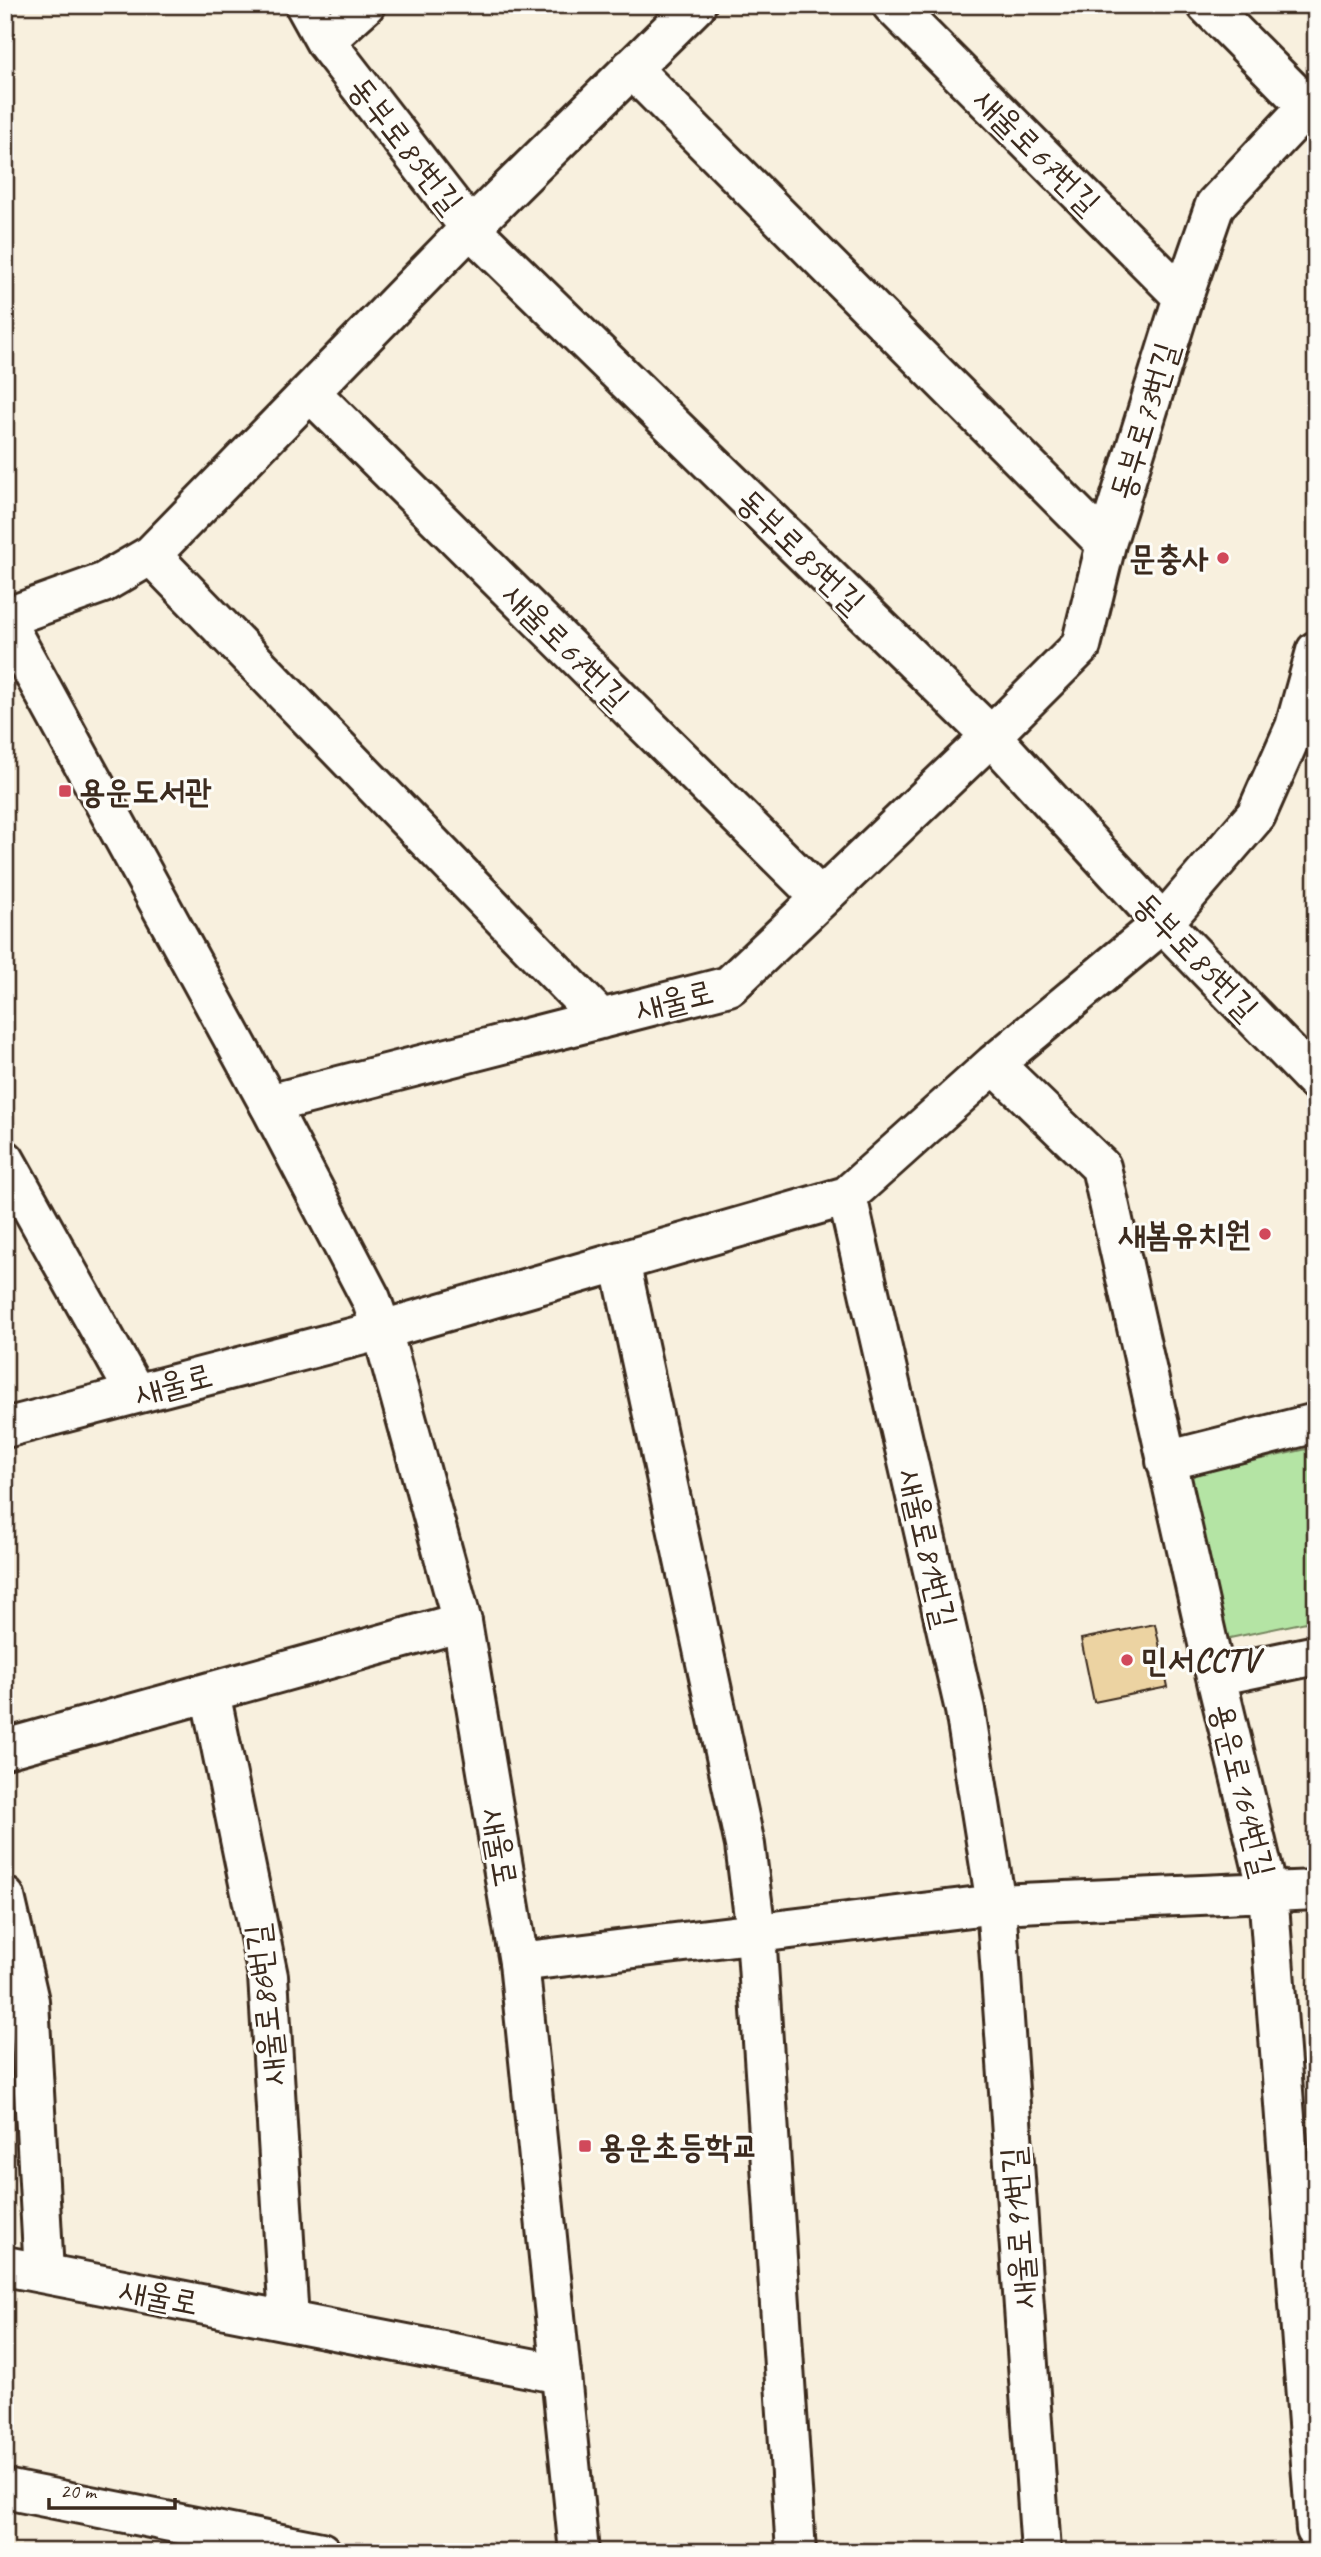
<svg xmlns="http://www.w3.org/2000/svg" width="1321" height="2557" viewBox="0 0 1321 2557" font-family="Caveat,'Poor Story',sans-serif">
<style>
.green{fill:#b4e4a4;stroke:#788761;stroke-width:2}
.building{fill:#ecd3a2;stroke:#3b2a1e;stroke-width:2}
.lines{fill:none;stroke-linecap:round;stroke-linejoin:round}
.street-casing{stroke:#3b2a1e;stroke-width:44}
.secondary-casing{stroke:#3b2a1e;stroke-width:44}
.street{stroke:#fdfcf7;stroke-width:38}
.secondary{stroke:#fdfcf7;stroke-width:38}
.poi-dot{fill:#d1495b;stroke:#fdfcf7;stroke-width:2.5}
.labels{text-anchor:middle;dominant-baseline:central;stroke-width:6;stroke-linejoin:round;paint-order:stroke}
.street-label{font-size:33px;fill:#3b2a1e;stroke:#fdfcf7}
.poi-label{font-size:33px;font-weight:bold;fill:#3b2a1e;stroke:#fdfcf7;text-anchor:start}
</style>
<rect width="100%" height="100%" fill="#f8f0de"/>
<filter id="ink" filterUnits="userSpaceOnUse"><feTurbulence type="fractalNoise" baseFrequency=".0143" numOctaves="2"/><feDisplacementMap in="SourceGraphic" scale="14" xChannelSelector="R" yChannelSelector="G"/><feConvolveMatrix kernelMatrix="1 2 1 2 8 2 1 2 1" color-interpolation-filters="sRGB"/></filter>
<g filter="url(#ink)">
<path class="green" d="M1316,1447V1620L1225,1639L1189,1475Z"/>
<path class="building" d="M1155,1624L1168,1687L1094,1702L1081,1639Z"/>
<g class="lines">
<g class="street-casing">
<path id="street" d="M305,5L325,41L470,228L991,736L1163,923L1316,1081
M892,5L1183,297
M1207,5L1316,115
M325,41L365,5
M631,68L1106,544
M311,393L821,898
M151,555L601,1019
M5,618L103,583L151,555L470,228L696,5
M994,1064L1101,1167L1210,1652L1268,1891L1316,2530
M269,1104L729,986L991,736L1081,646L1106,544L1183,297L1215,205L1307,107
M5,1160L136,1394
M847,1196L965,1710L996,1904L1041,2552
M620,1261L745,1845L756,1933L796,2552
M5,1428L382,1330L847,1196L994,1064L1163,923L1256,815L1295,727L1316,651
M1166,1461L1316,1423
M1216,1676L1316,1655
M210,1692L268,1976L289,2321
M5,1749L462,1622
M5,1897L29,2001L44,2273
M519,1962L996,1904L1316,1890
M5,2266L561,2374
M5,2489L321,2552"/>
</g>
<g class="secondary-casing">
<path id="secondary" d="M5,621L269,1104L371,1299L382,1330L462,1622L519,1962L579,2552"/>
</g>
<use href="#street" class="street"/>
<use href="#secondary" class="secondary"/>
</g>
</g>
<g class="poi-dot">
<circle cx="1223" cy="558" r="7"/>
<rect x="58" y="784" width="14" height="14" rx="3.5"/>
<circle cx="1265" cy="1234" r="7"/>
<circle cx="1127" cy="1660" r="7"/>
<rect x="578" y="2139" width="14" height="14" rx="3.5"/>
</g>
<g class="labels">
<g class="street-label">
<text transform="translate(406 145) rotate(52)">동부로85번길</text>
<text transform="translate(1037 151) rotate(45)">새울로67번길</text>
<text transform="translate(1144 421) rotate(-73)">동부로73번길</text>
<text transform="translate(801 551) rotate(44)">동부로85번길</text>
<text transform="translate(566 646) rotate(45)">새울로67번길</text>
<text transform="translate(1196 956) rotate(46)">동부로85번길</text>
<text transform="translate(674 1000) rotate(-14)">새울로</text>
<text transform="translate(173 1384) rotate(-15)">새울로</text>
<text transform="translate(928 1548) rotate(77)">새울로81번길</text>
<text transform="translate(1243 1790) rotate(76)">용운로164번길</text>
<text transform="translate(500 1847) rotate(80)">새울로</text>
<text transform="translate(265 2005) rotate(-96)">새울로86번길</text>
<text transform="translate(1018 2228) rotate(-94)">새울로91번길</text>
<text transform="translate(159 2296) rotate(11)">새울로</text>
</g>
<g class="poi-label">
<text x="1209" y="558" text-anchor="end">문충사</text>
<text x="79" y="791">용운도서관</text>
<text x="1251" y="1234" text-anchor="end">새봄유치원</text>
<text x="1141" y="1660">민서CCTV</text>
<text x="599" y="2146">용운초등학교</text>
</g>
</g>
<rect width="1321" height="2557" fill="none" stroke="#fdfcf7" stroke-width="28"/>
<rect x="14" y="14" width="1293" height="2529" fill="none" stroke="#3b2a1e" stroke-width="2.5" filter="url(#ink)"/>
<path d="M49 2498v10h126v-10" fill="none" stroke="#3b2a1e" stroke-width="3.5"/>
<text x="60" y="2498" font-size="21" fill="#3b2a1e" stroke="#fdfcf7" stroke-width="5" paint-order="stroke">20 m</text>
</svg>
